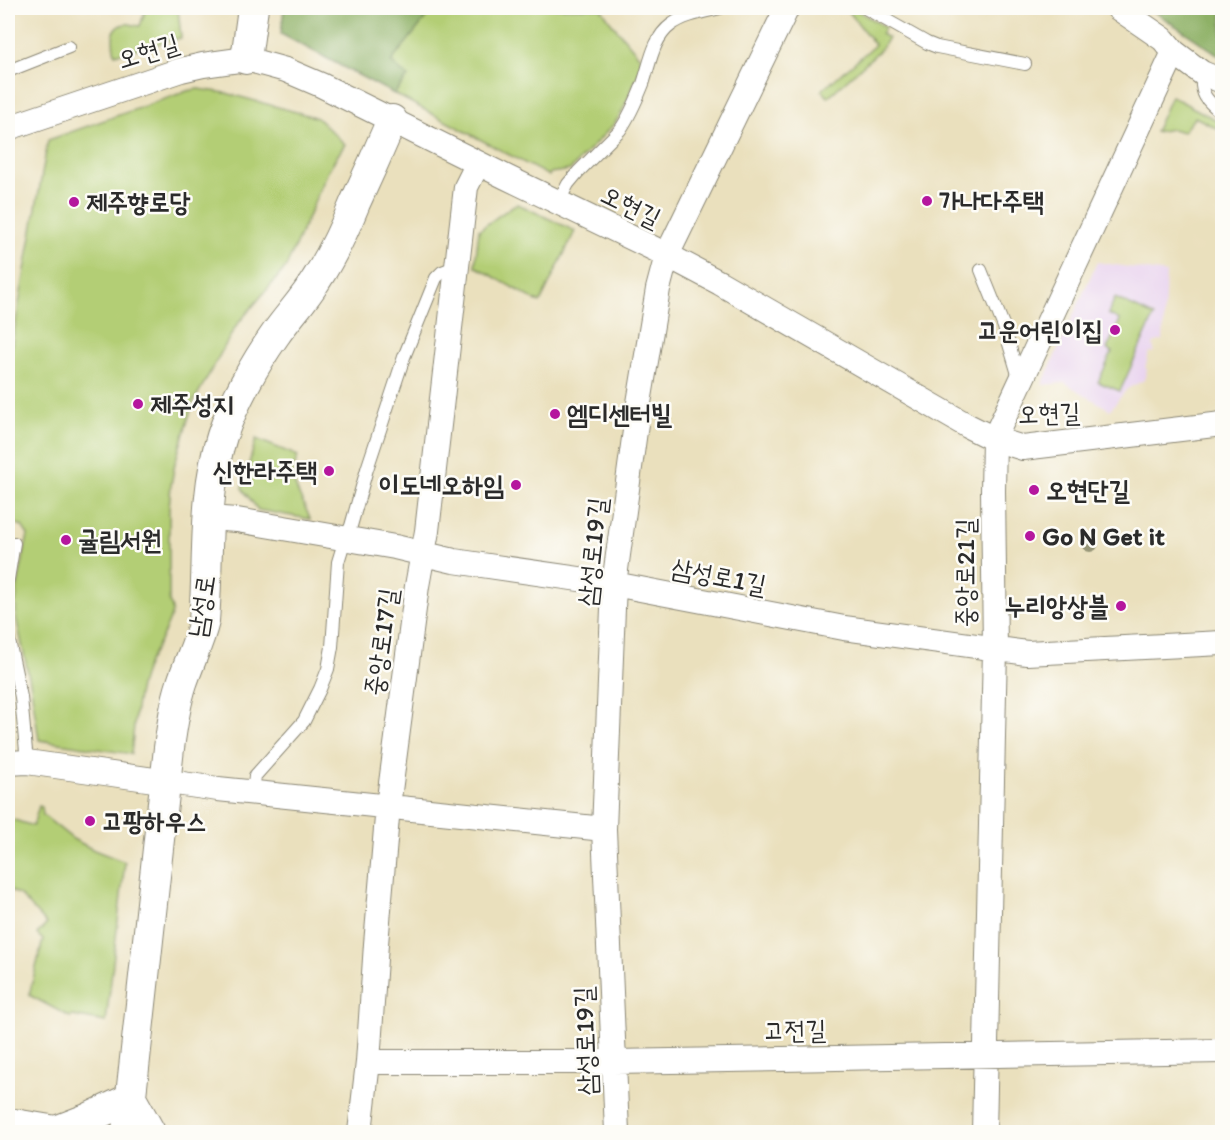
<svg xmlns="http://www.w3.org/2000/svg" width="1230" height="1140" viewBox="0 0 1230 1140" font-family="Itim,'Poor Story',sans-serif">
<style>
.built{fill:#e8d2ef}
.green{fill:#b3ce74;stroke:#6f7c50;stroke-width:1.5}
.forest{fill:#8eb166;stroke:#5c6e48;stroke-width:1.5}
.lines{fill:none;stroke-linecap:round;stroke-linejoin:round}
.service-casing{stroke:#8a8674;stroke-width:14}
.pedestrian-casing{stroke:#8a8674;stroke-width:20}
.minor-casing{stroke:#8a8674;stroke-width:26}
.tertiary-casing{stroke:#8a8674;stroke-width:32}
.service{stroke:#fff;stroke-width:12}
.pedestrian{stroke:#fff;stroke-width:18}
.minor{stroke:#fff;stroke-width:24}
.tertiary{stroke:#fff;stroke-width:30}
.tree{fill:#989779}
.poi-dot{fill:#b5179e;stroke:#fdfcf7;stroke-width:2}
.labels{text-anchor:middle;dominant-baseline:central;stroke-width:5;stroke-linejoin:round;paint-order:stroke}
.street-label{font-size:26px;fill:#2b2b2b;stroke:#fdfcf7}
.poi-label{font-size:26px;font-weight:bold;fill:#2b2b2b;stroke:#fdfcf7;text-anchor:start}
</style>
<rect width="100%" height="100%" fill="#fdfcf7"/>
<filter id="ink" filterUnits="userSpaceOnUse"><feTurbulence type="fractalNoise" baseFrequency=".0167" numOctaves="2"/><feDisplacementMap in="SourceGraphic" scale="12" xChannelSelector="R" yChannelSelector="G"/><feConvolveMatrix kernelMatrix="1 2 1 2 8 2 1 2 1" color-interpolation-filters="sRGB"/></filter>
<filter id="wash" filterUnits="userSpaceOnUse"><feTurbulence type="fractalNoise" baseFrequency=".008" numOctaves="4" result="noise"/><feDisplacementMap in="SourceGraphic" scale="24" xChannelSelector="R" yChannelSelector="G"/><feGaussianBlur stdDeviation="1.35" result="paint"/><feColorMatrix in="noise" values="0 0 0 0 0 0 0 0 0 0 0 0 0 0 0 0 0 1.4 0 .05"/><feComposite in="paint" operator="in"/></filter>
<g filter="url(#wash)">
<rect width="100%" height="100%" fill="#eae0bd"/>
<path class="built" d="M1097,262L1166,273L1163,340L1153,343L1154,352L1149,353L1145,368L1147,369L1144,380L1127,389L1110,410L1065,383L1042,385Z"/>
<path class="green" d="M162,8H178L181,38L115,54C113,44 109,26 125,24C129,23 136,26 140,26L145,11L161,10Z
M284,8H601L610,21L640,57L641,62V68L621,114L615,123L570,170L550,173L549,176L282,34Z
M846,8H853L885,27L881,34L888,38L880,50L828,97L822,90L875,45Z
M198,89L226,93L311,116L317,118L345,144L329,169L286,267L236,326L193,403L175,463L171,485L169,508V602C171,605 172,606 172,610C171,624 155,649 149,661C135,689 135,723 131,754L39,740L31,687L16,617V603L18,584L28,535L22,526L8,520V366L48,140L187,91Z
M1171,96L1222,123V131L1195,117L1183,132L1172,129L1155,132Z
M518,204L575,231L540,303L475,266L479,230L514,205Z
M1115,298L1154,316L1120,391L1098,382L1112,352L1107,349L1120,320L1108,314Z
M256,439L298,456C296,462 293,469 293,476C295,492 305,504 310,519L258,510L242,488Z
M39,806L42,807L43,815L73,839L94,850L125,862L106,1022L73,1016L70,1017L29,995L43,940L37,934L47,924L20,895L8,889V818L33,826Z"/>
<path class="forest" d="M284,8H434L391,62L408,77L394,94L281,34Z
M1149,8H1222V57Z"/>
</g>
<g filter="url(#ink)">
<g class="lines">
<g class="service-casing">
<path id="service" d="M865,8L927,43L937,47L1025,64
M8,71L69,47
M1202,73C1200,95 1206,100 1222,113
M558,203L568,184L578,172L620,130C630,116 637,99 643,84C650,64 653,38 671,25C684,15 704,12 720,8
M981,270L1004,327L1020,381
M8,579L14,543
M8,636L21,697L27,762
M253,793L255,776L304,721L320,689L328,669L332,647L338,562L345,539L351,526L367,469L404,357L436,278L442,272L457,266"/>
</g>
<g class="pedestrian-casing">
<path id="pedestrian" d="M96,1132H97"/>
</g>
<g class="minor-casing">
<path id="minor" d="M1118,8L1163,39L1174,52L1202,73L1222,81
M8,128L181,70L203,65L246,59L286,70L321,85L506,177L667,255L720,283L968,426L994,439L1023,448L1222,424
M208,518L237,520L395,547L454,561L614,584L844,628L1027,653L1222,643
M8,763L27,762L218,789L604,829
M368,1062H614L1222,1051
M360,1132L368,1062L376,944L388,806L417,586L427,531L466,187L478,163
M617,1132L604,829L614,584L638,409L658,289L667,255L787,8
M984,1132L995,649L993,491L994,439L1174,52"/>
</g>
<g class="tertiary-casing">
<path id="tertiary" d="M246,59L253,8
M8,1123L56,1131L87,1119L131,1098L150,1132
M127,1132L169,748C172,726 175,704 182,683C189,662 199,642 204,621C209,559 203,495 222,436C233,403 255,363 275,335C288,316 304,300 316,280C332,256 344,230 355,203C368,175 380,148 392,120"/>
</g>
<use href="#service" class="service"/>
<use href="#pedestrian" class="pedestrian"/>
<use href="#minor" class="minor"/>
<use href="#tertiary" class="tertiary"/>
</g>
<circle class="tree" cx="1090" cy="543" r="9"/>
</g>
<g class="poi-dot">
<circle cx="927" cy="201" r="6"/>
<circle cx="74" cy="202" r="6"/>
<circle cx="1115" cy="330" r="6"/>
<circle cx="138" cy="404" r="6"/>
<circle cx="555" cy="414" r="6"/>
<circle cx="329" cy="471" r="6"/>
<circle cx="516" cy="485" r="6"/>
<circle cx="1034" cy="490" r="6"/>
<circle cx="1030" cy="536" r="6"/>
<circle cx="66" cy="540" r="6"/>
<circle cx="1121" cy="606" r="6"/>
<circle cx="90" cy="821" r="6"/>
</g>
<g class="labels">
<g class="street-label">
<text transform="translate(148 51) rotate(-17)">오현길</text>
<text transform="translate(631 206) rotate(26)">오현길</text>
<text transform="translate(1049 413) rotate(-2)">오현길</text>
<text transform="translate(592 552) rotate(-84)">삼성로19길</text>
<text transform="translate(965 573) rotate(-90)">중앙로21길</text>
<text transform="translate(719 576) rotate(11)">삼성로1길</text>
<text transform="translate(201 606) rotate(-81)">남성로</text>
<text transform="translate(381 642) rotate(-82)">중앙로17길</text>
<text transform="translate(795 1030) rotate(-1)">고전길</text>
<text transform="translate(585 1041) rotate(-92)">삼성로19길</text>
</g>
<g class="poi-label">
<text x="939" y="201">가나다주택</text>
<text x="86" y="202">제주향로당</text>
<text x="1103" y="330" text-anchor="end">고운어린이집</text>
<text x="150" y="404">제주성지</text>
<text x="567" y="414">엠디센터빌</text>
<text x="317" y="471" text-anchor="end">신한라주택</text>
<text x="504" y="485" text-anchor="end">이도네오하임</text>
<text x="1046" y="490">오현단길</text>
<text x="1042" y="536">Go N Get it</text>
<text x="78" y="540">귤림서원</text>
<text x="1109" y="606" text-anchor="end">누리앙상블</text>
<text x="102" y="821">고팡하우스</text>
</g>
</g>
<rect width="1230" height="1140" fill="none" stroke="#fdfcf7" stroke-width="30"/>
</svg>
